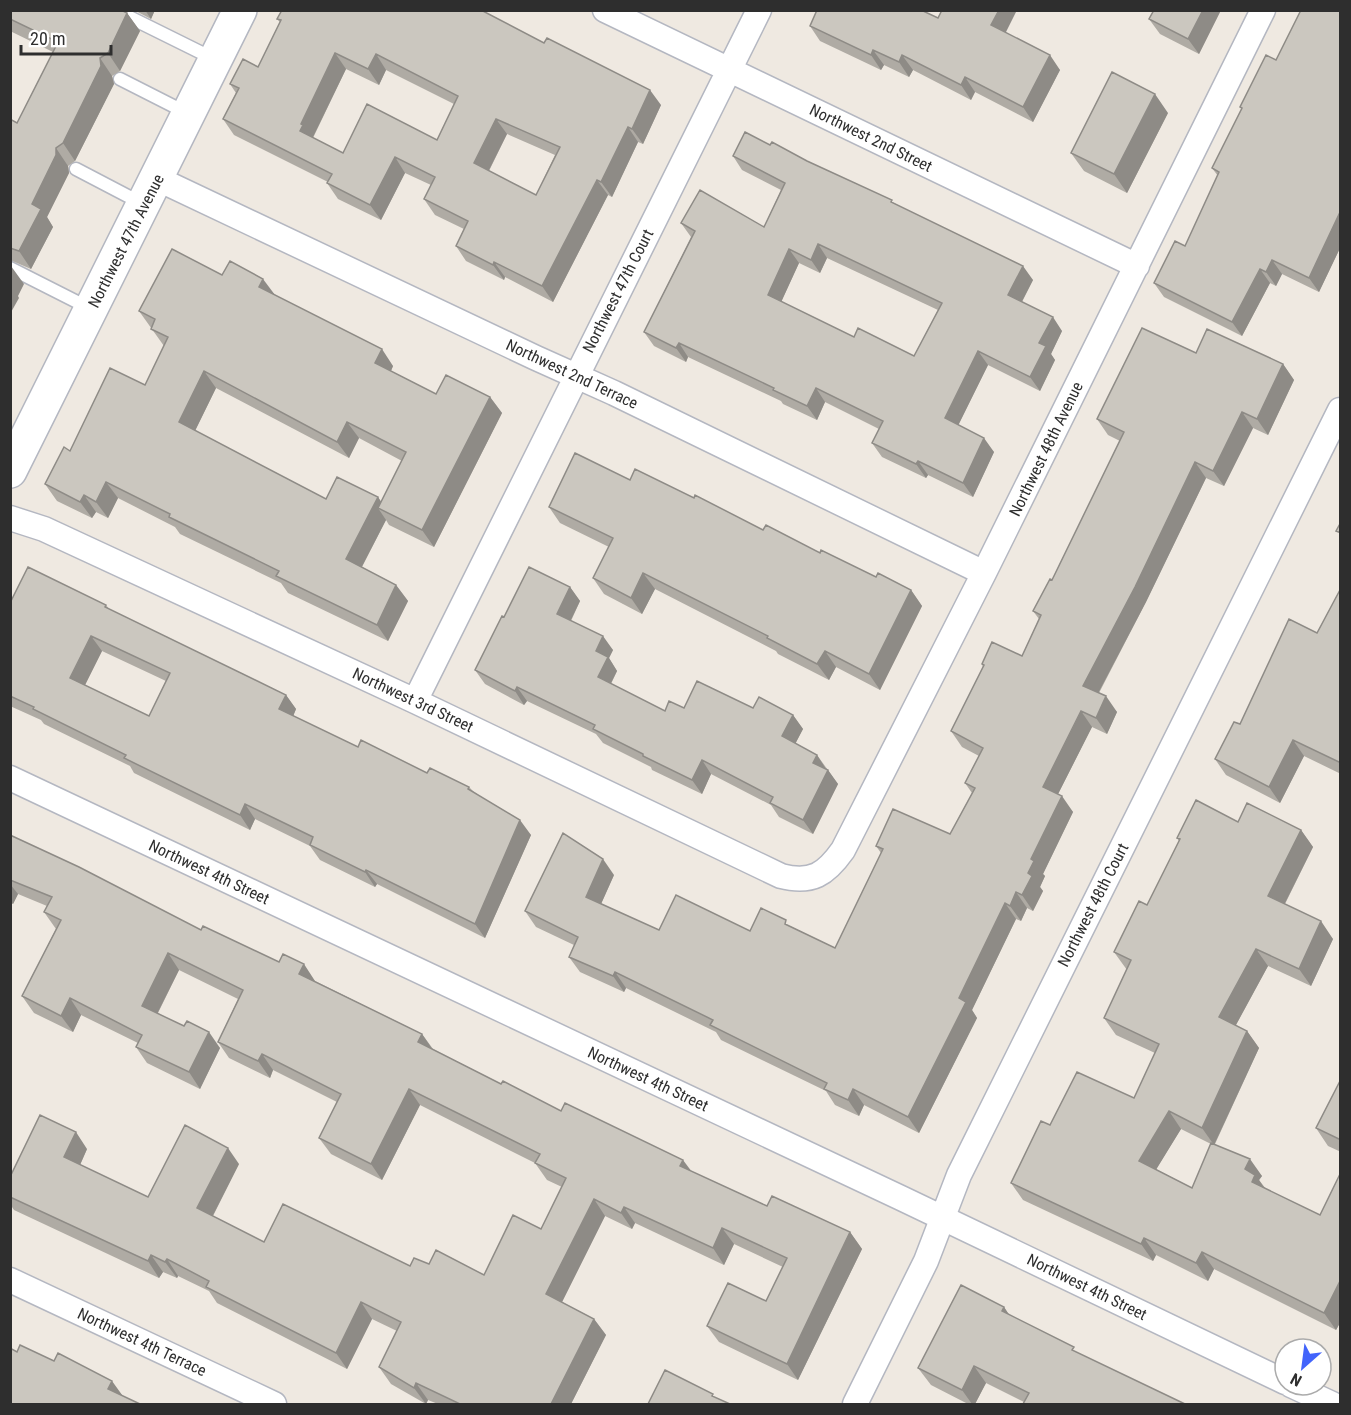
<svg xmlns="http://www.w3.org/2000/svg" width="1351" height="1415" viewBox="0 0 1351 1415" font-family="'Roboto Condensed',sans-serif">
<style>
.lines{fill:none;stroke-linecap:round;stroke-linejoin:round}
.lane-casing{stroke:#b4b7c1;stroke-width:15}
.street-casing{stroke:#b4b7c1;stroke-width:27}
.secondary-casing{stroke:#b4b7c1;stroke-width:36}
.lane{stroke:#fff;stroke-width:12}
.street{stroke:#fff;stroke-width:24}
.secondary{stroke:#fff;stroke-width:33}
.wall{fill:#afaba4;fill-rule:evenodd}
.shaded-wall{fill:#8e8b86}
.building{fill:#cbc7bf;stroke:#8e8b86;stroke-width:1.5;fill-rule:evenodd}
.labels{text-anchor:middle;dominant-baseline:central;stroke-width:6;stroke-linejoin:round;paint-order:stroke}
.street-label{font-size:16px;fill:#2e2e2e;stroke:#fff}
</style>
<rect width="100%" height="100%" fill="#efe9e1"/>
<g class="lines">
<g class="lane-casing">
<path id="lane" d="M115,10L214,59
M120,79L187,113
M76,169L143,204
M10,268L91,309"/>
</g>
<g class="street-casing">
<path id="street" d="M605,10L1137,266
M158,179L536,358L614,393L984,573
M10,518L44,529L415,701L781,876C812,884 826,874 843,850L984,573L1263,10
M415,701L759,10
M10,778L901,1198L1285,1382
M10,1280L274,1404
M1291,1385L1332,1404
M855,1404L926,1261L959,1175L1340,410"/>
</g>
<g class="secondary-casing">
<path id="secondary" d="M10,471L240,10"/>
</g>
<use href="#lane" class="lane"/>
<use href="#street" class="street"/>
<use href="#secondary" class="secondary"/>
</g>
<path class="wall" d="M10,10L127,13L140,31L120,71L112,76L114,84L75,161L68,166L69,173L47,217L53,227L31,269L10,260V119L17,123L53,52L10,31Z
M134,10H155L151,19Z
M1154,10H1221L1199,54L1160,34L1149,19Z
M1341,10V246L1319,292L1282,274L1276,286L1270,283L1242,336L1164,297L1154,283L1185,246L1218,176L1212,168L1242,110L1240,107L1276,60Z
M938,18L1005,33L1060,70L1033,122L975,92L971,100L913,70L909,77L884,65L881,70L820,41L810,26Z
M277,19L661,105L643,144L638,142L612,197L608,195L553,302L505,277L504,280L466,261L456,246L464,229L435,215L424,199L431,185L405,173L381,220L338,199L327,183L328,182L234,135L223,119L236,93L230,84L258,67L280,22ZM346,69L379,85L386,70L454,104L437,140L343,153L313,138ZM507,134L555,155L536,195L489,171Z
M1168,113L1127,193L1084,171L1071,153Z
M770,145L807,161L894,203L1033,280L1022,302L1062,331L1051,354L1055,360L1040,391L988,365L958,425L994,452L973,497L928,475L926,478L882,457L872,443L879,429L825,402L817,420L783,404L781,401L688,357L686,362L654,346L644,332L691,237L681,223L764,227L781,190L742,170L733,156ZM827,258L938,310L914,356L854,337L781,302L799,263L820,273Z
M222,275L274,294L393,366L391,371L436,394L490,397L502,413L434,547L389,525L386,520L362,567L396,585L408,601L388,641L288,593L281,583L180,534L175,527L118,498L108,518L96,512L92,518L57,501L45,484L70,451L145,385L164,346L139,311ZM216,388L349,458L359,438L402,461L381,502L378,497L326,499L195,431Z
M1196,353L1283,364L1294,380L1268,435L1253,428L1224,486L1206,478L1146,602L1099,693L1117,712L1107,734L1092,727L1058,794L1073,812L1043,874L1045,876L1040,887L1043,891L1033,911L1027,908L1021,921L1016,919L972,1010L977,1018L919,1133L864,1105L859,1116L835,1105L826,1091L721,1040L716,1032L626,988L624,992L580,972L569,957L574,945L536,927L525,911L614,875L601,904L659,930L750,931L790,926L835,948L881,853L876,846L950,834L972,793L965,783L979,756L962,747L951,731L983,667L982,664L1022,656L1039,619L1033,611L1052,580L1120,441L1108,435L1097,419Z
M630,480L694,498L763,530L876,577L911,590L922,606L880,690L836,667L829,680L778,654L776,651L655,589L642,614L604,594L593,578L609,547L560,523L549,507Z
M570,587L580,601L571,621L613,650L609,658L617,671L611,684L665,711L684,708H753L793,715L803,729L795,744L817,755L838,784L813,834L779,817L771,805L711,774L702,794L652,770L651,767L603,743L596,734L527,701L524,705L485,684L475,670L504,617Z
M1341,588V774L1304,756L1280,803L1226,775L1215,759L1240,724L1317,633Z
M10,603L106,605L109,609L286,695L296,709L293,716L358,747L427,773L469,787L473,791L531,835L485,938L377,884L375,887L320,860L310,846L255,819L250,830L134,773L130,766L44,724L41,720L10,706ZM102,651L166,681L149,716L85,685Z
M1238,822L1301,830L1313,847L1285,904L1333,939L1311,986L1268,966L1236,1025L1247,1031L1259,1048L1215,1144L1262,1176L1259,1180L1266,1189L1320,1215L1341,1172V1321L1336,1330L1214,1269L1208,1281L1156,1255L1153,1261L1023,1200L1011,1183L1050,1125L1134,1098L1155,1053L1116,1035L1104,1018L1127,970L1114,952L1147,905L1179,841L1177,838ZM1181,1129L1211,1144L1192,1188L1156,1169Z
M10,835L201,930L315,981L422,1034L433,1049L501,1084L767,1206L850,1232L862,1249L798,1380L719,1342L707,1326L766,1301L783,1267L734,1244L724,1265L635,1223L632,1229L605,1216L562,1302L594,1319L606,1335L571,1404H438L428,1400L426,1404L391,1384L379,1367L397,1331L372,1319L347,1369L217,1303L209,1291L178,1276L177,1278L163,1272L159,1278L14,1210L10,1204V1177L87,1149L80,1165L148,1197L239,1164L213,1216L264,1242L410,1266L429,1264L484,1275L541,1229L562,1187L547,1180L535,1163L420,1105L382,1180L331,1154L319,1138L337,1102L273,1070L270,1078L229,1058L218,1042L238,999L179,970L158,1013L220,1048L200,1089L147,1063L136,1047L138,1043L81,1015L73,1032L34,1013L22,996L56,929L44,912L47,906L18,894L13,904L10,903Z
M1341,1079V1152L1328,1146L1316,1128Z
M1004,1307L1009,1315L1074,1347L1024,1402L986,1383L975,1404H968L931,1385L918,1368Z"/>
<path class="shaded-wall" d="M145,10H155L151,19Z
M999,10H1017L1002,40L991,25Z
M1203,10H1221L1199,54L1188,39Z
M127,13L140,31L120,71L108,53Z
M873,50L884,65L881,70L871,55Z
M335,53L346,69L312,139L300,131L301,124Z
M376,54L386,70L379,85L368,69Z
M902,55L913,70L909,77L899,62Z
M1050,55L1060,70L1033,122L1023,107Z
M100,58L112,76L114,84L75,161L63,143Z
M965,77L975,92L971,100L961,85Z
M650,90L661,105L643,144L632,129Z
M1155,94L1168,113L1127,193L1114,174Z
M496,119L507,134L485,178L474,163Z
M628,127L638,142L612,197L601,182Z
M56,148L68,166L69,173L47,217L53,227L31,269L19,251L32,204Z
M395,157L405,173L381,220L370,205Z
M597,180L608,195L553,302L542,286Z
M1341,210V246L1319,292L1309,278Z
M818,244L827,258L820,273L811,260Z
M789,249L799,263L778,309L768,295Z
M1272,260L1282,274L1276,286L1266,272Z
M494,262L505,277L504,280L493,265Z
M11,266L24,284L18,296L19,298L10,314Z
M1023,266L1033,280L1018,309L1008,295Z
M1260,269L1270,283L1242,336L1232,322Z
M263,279L275,295L259,287Z
M1053,317L1062,331L1051,354L1055,360L1040,391L1030,377L1039,343Z
M679,343L688,357L686,362L676,348Z
M382,349L393,366L387,380L375,363Z
M978,351L988,365L955,432L945,418Z
M1283,364L1294,380L1268,435L1257,419Z
M204,371L216,388L191,439L179,422Z
M816,388L825,402L817,420L807,406Z
M490,397L502,413L434,547L422,530Z
M1242,412L1253,428L1224,486L1213,471Z
M347,422L359,438L349,458L337,442Z
M984,438L994,452L973,497L963,483Z
M918,461L928,475L926,478L916,464Z
M1195,462L1206,478L1146,602L1094,701L1083,686Z
M106,482L118,498L108,518L96,502Z
M84,495L96,512L92,518L80,502Z
M378,497L389,514L378,508L386,520L357,576L346,559Z
M643,573L655,589L642,614L631,598Z
M396,585L408,601L388,641L377,625Z
M570,587L580,601L567,628L557,614Z
M911,590L922,606L880,690L869,674Z
M91,636L102,651L81,693L70,678Z
M603,636L613,650L609,658L617,671L607,691L598,677L596,651Z
M825,651L836,667L829,680L817,664Z
M517,687L527,701L524,705L515,691Z
M286,695L296,709L290,724L279,709Z
M1106,696L1117,712L1107,734L1096,718Z
M1081,711L1092,727L1054,802L1043,787Z
M793,715L803,729L792,750L782,736Z
M1293,740L1304,756L1280,803L1269,787Z
M817,755L826,769L813,763Z
M702,760L711,774L702,794L692,780Z
M828,770L838,784L813,834L803,820Z
M1062,796L1073,812L1043,874L1045,876L1040,887L1043,891L1033,911L1022,895L1028,873L1031,859Z
M245,804L255,819L250,830L240,815Z
M520,820L531,835L485,938L475,924Z
M1301,830L1313,847L1280,913L1268,896Z
M603,859L614,875L597,913L586,897Z
M366,870L377,884L375,887L365,872Z
M10,884L18,894L13,904L10,900Z
M1016,892L1027,908L1021,921L1010,906Z
M1005,903L1016,919L972,1010L977,1018L919,1133L908,1117L959,998Z
M1321,921L1333,939L1311,986L1299,969Z
M1256,949L1268,966L1231,1034L1219,1017Z
M168,953L179,970L153,1022L142,1006Z
M304,964L315,981L311,990L299,974Z
M615,972L626,988L624,992L613,976Z
M70,998L81,1015L73,1032L61,1016Z
M1247,1031L1259,1048L1214,1145L1202,1128Z
M209,1032L220,1048L200,1089L189,1072Z
M422,1034L433,1050L418,1042Z
M262,1054L273,1070L270,1078L258,1061Z
M409,1089L420,1105L382,1180L371,1164Z
M853,1089L864,1105L859,1116L848,1100Z
M1169,1111L1181,1129L1151,1178L1139,1161Z
M76,1132L87,1149L76,1174L64,1157Z
M228,1148L239,1164L208,1225L197,1208Z
M1250,1159L1262,1176L1259,1180L1267,1192L1252,1182L1245,1169Z
M683,1160L695,1176L680,1166Z
M594,1199L605,1216L558,1310L546,1294Z
M624,1207L635,1223L632,1229L621,1213Z
M722,1228L734,1244L724,1265L713,1248Z
M850,1232L862,1249L798,1380L787,1364Z
M1144,1238L1156,1255L1153,1261L1141,1244Z
M1202,1252L1214,1269L1208,1281L1196,1263Z
M151,1255L163,1272L159,1278L148,1261Z
M167,1259L178,1276L177,1278L165,1262Z
M1341,1279V1321L1336,1330L1324,1313Z
M361,1302L372,1319L347,1369L336,1353Z
M1004,1307L1016,1325L1002,1311Z
M594,1319L606,1335L571,1404H551Z
M974,1366L986,1383L975,1404H972L962,1390Z
M112,1381L125,1399L108,1389Z
M416,1383L428,1400L426,1404L414,1388Z"/>
<path class="building" d="M10,10H121L127,13L108,53L100,58L101,66L63,143L56,148V155L32,204L41,209L19,251L10,248V119L17,123L58,42L10,19Z
M282,10H481L544,43L547,38L650,90L632,129L628,127L601,182L597,180L542,286L494,262L493,265L456,246L468,221L424,199L435,177L395,157L370,205L327,183L332,174L223,119L239,88L230,84L243,59L258,67L281,20L277,19ZM335,53L368,69L376,54L458,96L437,140L367,104L343,153L300,131L303,125L301,124ZM496,119L560,147L536,195L474,163Z
M817,10H921L938,18L942,10H999L991,25L1050,55L1023,107L965,77L961,85L902,55L899,62L873,50L871,55L810,26Z
M1154,10H1203L1188,39L1149,19Z
M1301,10H1341V210L1309,278L1272,260L1266,272L1260,269L1232,322L1154,283L1175,241L1185,246L1219,172L1212,168L1242,108L1240,107L1266,55L1276,60Z
M1112,72L1155,94L1114,174L1071,153Z
M745,132L770,145L772,142L807,161L892,200L891,202L1023,266L1008,295L1053,317L1039,343L1046,346L1030,377L978,351L945,418L984,438L963,483L918,461L916,464L872,443L883,421L816,388L807,406L773,390L774,388L679,343L676,348L644,332L695,231L681,223L700,190L764,227L785,183L733,156ZM818,244L942,303L914,356L858,328L854,337L768,295L789,249L811,260Z
M172,249L222,275L230,261L263,279L259,287L382,349L375,363L436,394L446,375L490,397L422,530L378,508L406,452L347,422L337,442L204,371L179,422L326,499L337,477L378,497L346,559L396,585L377,625L276,576L279,571L169,517L170,514L106,482L96,502L84,495L80,502L45,484L64,447L70,451L110,368L145,385L168,337L151,329L155,319L139,311Z
M1142,328L1196,353L1207,329L1283,364L1257,419L1242,412L1213,471L1195,462L1135,587L1083,686L1106,696L1096,718L1081,711L1043,787L1062,796L1031,859L1034,861L1028,873L1032,876L1022,895L1016,892L1010,906L1005,903L959,998L966,1002L908,1117L853,1089L848,1100L824,1089L827,1083L710,1025L713,1020L615,972L613,976L569,957L578,937L525,911L563,833L603,859L586,897L659,930L676,895L750,931L761,908L786,920L785,924L835,948L883,849L876,846L893,809L950,834L975,788L965,783L983,748L951,731L984,665L982,664L992,642L1022,656L1041,615L1033,611L1050,579L1052,580L1124,432L1097,419Z
M575,453L630,480L635,469L694,498L695,495L763,530L766,525L820,553L821,550L876,577L878,573L911,590L869,674L825,651L817,664L767,638L768,636L643,573L631,598L593,578L613,538L549,507Z
M1341,522V533L1336,531Z
M28,567L106,605L105,607L286,695L279,709L358,747L361,740L427,773L430,768L469,787L468,789L520,820L475,924L366,870L365,872L310,845L313,837L245,804L240,815L124,758L126,755L33,709L34,707L10,696V603ZM91,636L170,673L149,716L70,678Z
M529,567L570,587L557,614L603,636L596,651L608,657L598,677L665,711L669,701L684,708L697,681L753,708L759,697L793,715L782,736L817,755L813,763L828,770L803,820L770,803L773,797L702,760L692,780L643,756V754L593,729L595,725L517,687L515,691L475,670L502,616L504,617Z
M1341,588V763L1293,740L1269,787L1215,759L1234,722L1240,724L1289,619L1317,633Z
M1196,800L1238,822L1247,803L1301,830L1268,896L1321,921L1299,969L1256,949L1219,1017L1247,1031L1202,1128L1169,1111L1139,1161L1192,1188L1211,1143L1250,1159L1245,1169L1255,1175L1252,1182L1320,1215L1341,1172V1279L1324,1313L1202,1252L1196,1263L1144,1238L1141,1244L1011,1183L1041,1121L1050,1125L1077,1072L1134,1098L1159,1044L1104,1018L1131,960L1114,952L1139,901L1147,905L1180,839L1177,838Z
M10,835L79,867L201,930L203,926L279,962L283,954L304,964L299,974L422,1034L418,1042L501,1084L503,1081L561,1111L565,1103L683,1160L680,1166L767,1206L772,1196L850,1232L787,1364L707,1326L728,1283L766,1301L787,1258L722,1228L713,1248L624,1207L621,1213L594,1199L546,1294L594,1319L551,1404H460L416,1383L414,1388L379,1367L401,1322L361,1302L336,1353L206,1287L209,1281L167,1259L165,1262L151,1255L148,1261L10,1197V1177L40,1115L76,1132L64,1157L148,1197L185,1125L228,1148L197,1208L264,1242L283,1204L410,1266L414,1258L429,1264L436,1250L484,1275L513,1215L541,1229L566,1178L535,1163L540,1154L409,1089L371,1164L319,1138L341,1094L262,1054L258,1061L218,1042L243,990L168,953L142,1006L184,1026L187,1021L209,1032L189,1072L136,1047L142,1035L70,998L61,1016L22,996L61,920L44,912L52,897L10,880Z
M1341,1079V1140L1316,1128Z
M961,1285L1004,1307L1002,1311L1074,1347L1072,1350L1185,1404H1023L1029,1393L974,1366L962,1390L918,1368Z
M20,1345L54,1361L58,1353L112,1381L108,1389L140,1404H10V1348L17,1352Z
M665,1370L713,1394L712,1396L730,1404H648Z"/>
<g class="labels">
<g class="street-label">
<text transform="translate(871 138) rotate(26)">Northwest 2nd Street</text>
<text transform="translate(126 241) rotate(-63)">Northwest 47th Avenue</text>
<text transform="translate(618 291) rotate(-63)">Northwest 47th Court</text>
<text transform="translate(572 374) rotate(25)">Northwest 2nd Terrace</text>
<text transform="translate(1046 449) rotate(-64)">Northwest 48th Avenue</text>
<text transform="translate(413 700) rotate(25)">Northwest 3rd Street</text>
<text transform="translate(209 872) rotate(25)">Northwest 4th Street</text>
<text transform="translate(1093 905) rotate(-63)">Northwest 48th Court</text>
<text transform="translate(648 1079) rotate(25)">Northwest 4th Street</text>
<text transform="translate(1087 1287) rotate(26)">Northwest 4th Street</text>
<text transform="translate(142 1342) rotate(25)">Northwest 4th Terrace</text>
</g>
</g>
<rect width="1351" height="1415" fill="none" stroke="#2e2e2e" stroke-width="24"/>
<g transform="translate(1303 1367) rotate(208)"><circle r="28" fill="#ffffff" stroke="#ababab" stroke-width="1.5"/>
<path d="M0-4.5L10 22L0 15L-10 22Z" fill="#4264fb"/>
<text y="-9" font-size="16" font-weight="bold" text-anchor="middle" fill="#2e2e2e">N</text>
</g>
<path d="M21 45v9h90v-9" fill="none" stroke="#2e2e2e" stroke-width="3"/>
<text x="30" y="45" font-size="18" fill="#2e2e2e" stroke="#ffffff" stroke-width="4.5" paint-order="stroke">20 m</text>
</svg>
